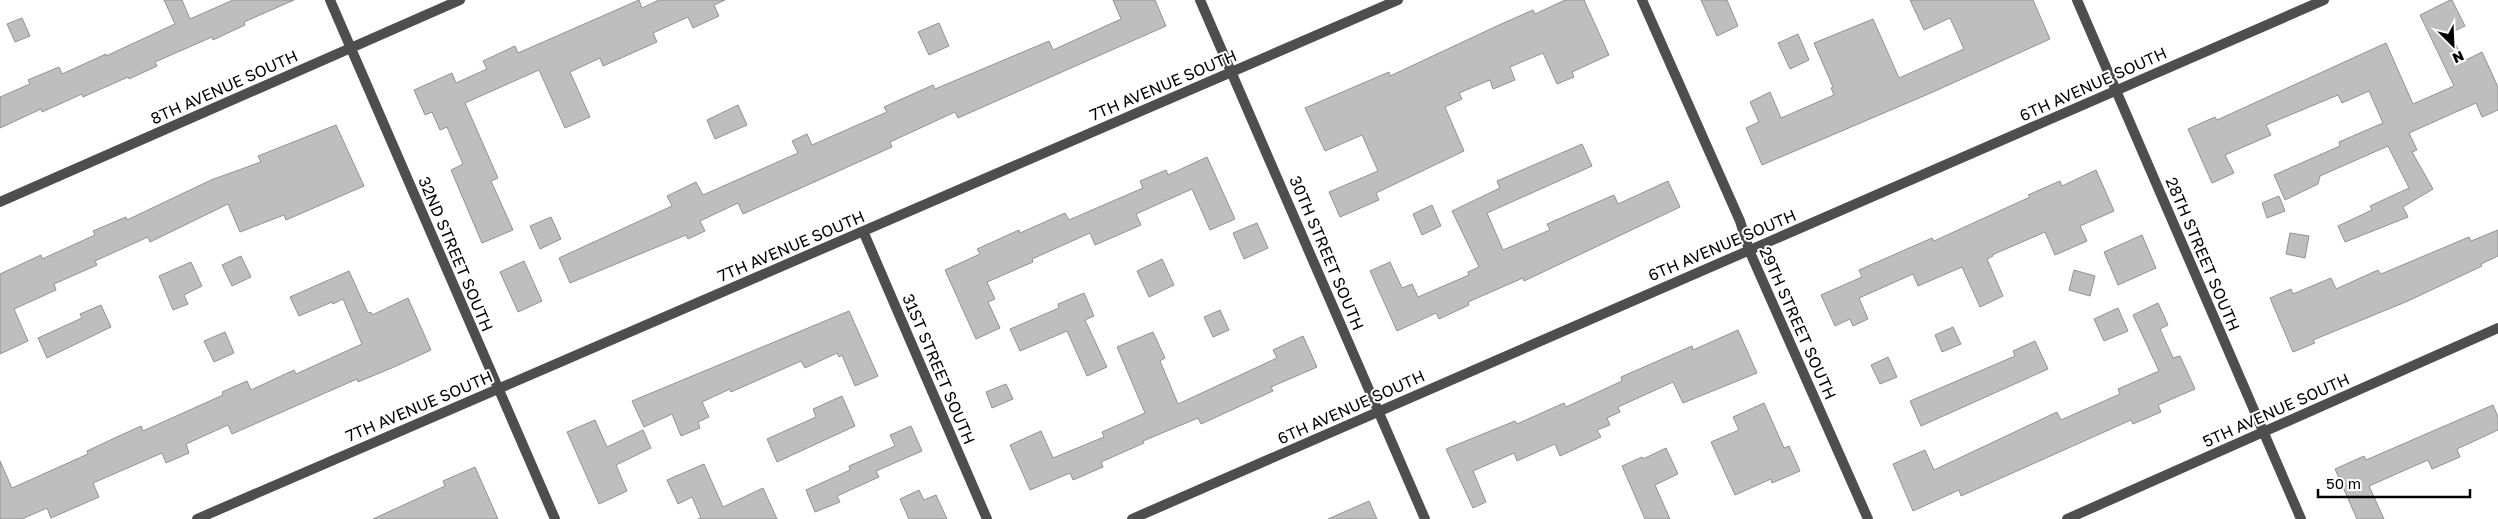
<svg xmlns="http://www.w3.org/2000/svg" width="2498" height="519" viewBox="0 0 2498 519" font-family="'Golos Text',sans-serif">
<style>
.building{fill:#bebebe;stroke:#929292}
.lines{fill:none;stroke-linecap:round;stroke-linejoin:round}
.street{stroke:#4e4e4e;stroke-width:10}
.labels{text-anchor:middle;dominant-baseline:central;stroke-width:4;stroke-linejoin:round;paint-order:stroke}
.street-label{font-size:16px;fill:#000;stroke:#fff}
</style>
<rect width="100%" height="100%" fill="#fff"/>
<path class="building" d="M164,0H182L190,19L233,0H294L244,22L245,25L213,40L212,37L155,62L157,66L129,79L128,77L83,97L82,94L42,112L41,109L0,128V97L30,84L28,80L59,67L62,74L106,54V56L175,24Z
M639,0L642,8L659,0H725L714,5L719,16L693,28L688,17L653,33L657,42L603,66L600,58L570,72L590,117L565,128L539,70L465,103L498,178L491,181L513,230L482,243L451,170L463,164L447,127L440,130L432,112L425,115L414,90L452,73L456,83L487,69L483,61L515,46L518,53Z
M1113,0H1155L1166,26L958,118L955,112L890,142L892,147L743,214L738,203L700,221L705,231L688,239L686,235L570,283L559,258L672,206L667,196L696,182L703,195L798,153L792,141L807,134L812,145L887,112L884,107L933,85L935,89L1049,41L1053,50L1121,19Z
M1565,0H1584L1609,55L1572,72L1574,77L1557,84L1543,53L1510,67L1515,80L1493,89L1490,80L1459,93L1462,99L1445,107L1464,151L1376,193L1379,200L1340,217L1329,192L1378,171L1362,135L1325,151L1305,108L1389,72L1390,76L1499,25L1533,10L1535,14Z
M1701,0H1727L1738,26L1717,36Z
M1910,0H2033L2050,39L1933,92L1762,165L1746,128L1759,122L1750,102L1770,92L1781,118L1834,95L1831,88L1833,87L1814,43L1873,19L1899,78L1964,49L1950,18L1924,30Z
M2450,0H2452L2465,26L2450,33L2464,61L2482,52L2498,87V110L2482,117L2476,103L2409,133L2417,150L2412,152L2433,189L2403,207L2408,217L2345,242L2338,226L2372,210L2370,206L2409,188L2388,146L2320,176L2318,184L2285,200L2274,175L2340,146L2339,142L2383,123L2369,91L2342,103L2338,95L2266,125L2271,135L2225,155L2234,173L2212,183L2188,129L2215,117L2217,120L2386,43L2413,104L2454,86L2420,15Z
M22,18L30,36L15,42L7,24Z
M939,23L949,46L929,55L918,32Z
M1798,34L1809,60L1790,69L1778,43Z
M738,105L747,125L715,139L707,120Z
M336,125L364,186L286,220L284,215L240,232L228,204L150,242L148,237L95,261L97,265L54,284L56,290L14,309L28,341L0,354V274L41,255L42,259L95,235L93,231L126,217L127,220L211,180L261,162L258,156Z
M1582,144L1592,166L1487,213L1503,250L1550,230L1547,224L1614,195L1618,204L1668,181L1680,207L1524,281L1523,278L1468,302L1469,305L1439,319L1436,313L1397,331L1370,271L1390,262L1402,288L1412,284L1418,297L1469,275L1468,272L1479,267L1452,211L1500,188L1497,181Z
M1207,157L1235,219L1210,230L1192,189L1136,214L1141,225L1095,245L1090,233L1032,259L1033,262L987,282L995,299L988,302L1000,328L976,339L945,270L980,254L977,249L1019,230L1020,233L1065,213L1069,220L1143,188L1140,181L1166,170L1168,175Z
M2096,170L2114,211L2080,226L2087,241L2055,255L2045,232L1992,255L1993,256L1987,259L2003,296L1980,307L1962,267L1918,286L1913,274L1859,298L1868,319L1853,326L1850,319L1835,326L1821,295L1862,277L1859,270L1932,238L1934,241L2030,197L2028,195L2060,181L2062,186Z
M2279,196L2285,211L2267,218L2262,203Z
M1432,205L1441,226L1422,235L1413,214Z
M551,217L561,239L540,249L530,226Z
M1257,223L1268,248L1244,259L1233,233Z
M2498,230V256L2481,264L2482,266L2408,301L2313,340L2315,343L2293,352L2270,298L2291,289L2293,294L2331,278L2336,289L2378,270L2381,274L2469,237L2471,241Z
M2290,233L2309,236L2305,258L2286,254Z
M2142,235L2156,268L2118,285L2104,252Z
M241,256L251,277L232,286L222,265Z
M1162,259L1174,285L1149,297L1137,271Z
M524,261L542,301L518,312L500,272Z
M191,262L202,286L184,295L188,304L173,310L159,276Z
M2074,270L2095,276L2090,296L2069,290Z
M349,271L368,313L371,312L372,315L408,298L431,350L394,367L358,382L357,379L232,434L228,425L186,444L189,453L166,463L162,453L93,483L99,497L51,518L47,508L22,519H0V461L12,488L88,454L87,451L119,436L141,426L143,431L223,395L222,392L247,381L251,390L294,370L296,374L362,344L343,299L333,304L332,302L299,316L290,297Z
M1084,293L1094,316L1085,320L1107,367L1087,376L1067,331L1020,351L1010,329L1059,308L1058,304Z
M2158,303L2168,325L2160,329L2173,358L2180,356L2195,389L2158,405L2161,412L2133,424L2131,420L1961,496L1959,490L1913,511L1893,464L1925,450L1934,470L2057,412L2061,420L2120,394L2118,389L2159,371L2133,315Z
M101,305L111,327L47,358L38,338L82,318L80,314Z
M2118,308L2128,331L2104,341L2094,319Z
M1220,310L1229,330L1213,337L1204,317Z
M849,311L878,376L855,386L842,355L839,357L837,353L805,368L801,361L731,392L730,389L702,402L709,417L698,422L700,428L681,436L672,414L644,427L632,401Z
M1953,327L1961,344L1942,352L1935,335Z
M1738,330L1757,373L1683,403L1673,382L1618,407L1620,412L1607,418L1610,425L1597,430L1601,437L1560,456L1555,444L1517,461L1514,453L1473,471L1486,502L1473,508L1446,449L1515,421L1517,424L1564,403L1566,407L1622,381L1621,377L1692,346L1693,350Z
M225,332L234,353L214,362L204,341Z
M1153,332L1165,358L1160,361L1178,404L1277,358L1273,350L1303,336L1317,367L1271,387L1273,391L1201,424L1198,418L1143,441L1144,443L1101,462L1103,467L1073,480L1070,473L1030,490L1010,445L1041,431L1053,458L1104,437L1102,432L1145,413L1117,347Z
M2035,341L2048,369L1921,426L1910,401L2015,356L2013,351Z
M1888,357L1897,377L1880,384L1871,365Z
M1006,384L1013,399L992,408L986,392Z
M842,396L855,426L777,462L767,439L816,417L813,409Z
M1764,403L1784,448L1789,446L1800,471L1772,483L1771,479L1735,495L1711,442L1739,430L1733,417Z
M2493,405L2498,417V430L2457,449L2460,457L2432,469L2428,460L2369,486L2384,519H2357L2335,469L2364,456L2366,460Z
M595,420L607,447L643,430L651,448L616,465L627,491L599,504L567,432Z
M911,426L922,451L876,471L879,477L837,496L840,502L815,512L806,490L850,470L849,466L895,446L890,435Z
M1666,448L1678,474L1655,485L1670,519H1645L1622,466L1642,457L1643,459Z
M704,464L723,507L763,488L777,519H698L701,518L692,497L678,504L667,480Z
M475,467L498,519H373L445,486L443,481Z
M919,490L924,500L936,495L947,519H909L900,499Z
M1369,501L1377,519H1328Z"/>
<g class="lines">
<path class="street" d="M330,0L555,519
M1200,0L1425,519
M1642,0L1740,221L1749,250L1868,519
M2077,0L2301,519
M0,202L460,0
M863,231L987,519
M197,519L1398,0
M1132,519L2324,0
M2067,519L2498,328"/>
</g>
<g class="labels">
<g class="street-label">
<text transform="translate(2093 84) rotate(-24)">6TH AVENUE SOUTH</text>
<text transform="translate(1163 85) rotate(-23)">7TH AVENUE SOUTH</text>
<text transform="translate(224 87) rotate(-24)">8TH AVENUE SOUTH</text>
<text transform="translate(1722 245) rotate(-23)">6TH AVENUE SOUTH</text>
<text transform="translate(791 246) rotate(-23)">7TH AVENUE SOUTH</text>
<text transform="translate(1327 253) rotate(67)">30TH STREET SOUTH</text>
<text transform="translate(456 254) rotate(67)">32ND STREET SOUTH</text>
<text transform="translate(2203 254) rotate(67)">28TH STREET SOUTH</text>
<text transform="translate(1798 323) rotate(66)">29TH STREET SOUTH</text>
<text transform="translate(939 369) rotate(67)">31ST STREET SOUTH</text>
<text transform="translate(419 406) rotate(-23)">7TH AVENUE SOUTH</text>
<text transform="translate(1351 407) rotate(-24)">6TH AVENUE SOUTH</text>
<text transform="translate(2276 410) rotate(-24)">5TH AVENUE SOUTH</text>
</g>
</g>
<g transform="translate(2453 45) rotate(156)" stroke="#ffffff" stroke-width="4" paint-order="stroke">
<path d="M0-4L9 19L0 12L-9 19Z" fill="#000000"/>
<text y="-8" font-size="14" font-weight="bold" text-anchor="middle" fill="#000000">N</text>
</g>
<path d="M2318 489v8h152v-8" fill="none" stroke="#000000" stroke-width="2.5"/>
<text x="2326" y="489" font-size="15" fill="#000000" stroke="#ffffff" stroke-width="4" paint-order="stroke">50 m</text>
</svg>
